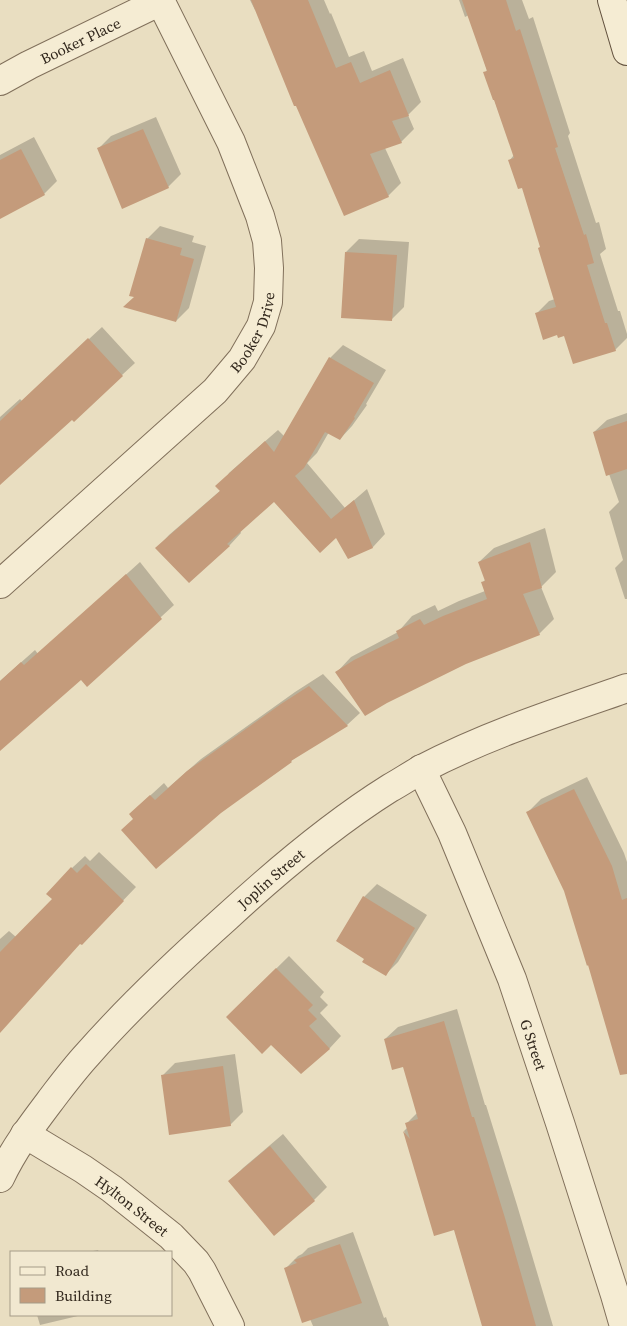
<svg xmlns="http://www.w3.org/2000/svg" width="627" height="1326" viewBox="0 0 627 1326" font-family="'Source Serif 4',serif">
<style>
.shadow{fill:#0003}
.building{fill:#c49b7b}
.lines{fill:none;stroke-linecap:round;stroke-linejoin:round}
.street-casing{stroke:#81705b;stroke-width:30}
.secondary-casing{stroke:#62513e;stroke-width:30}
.street{stroke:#f5ecd3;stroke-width:28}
.secondary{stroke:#f5ecd3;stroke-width:28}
.labels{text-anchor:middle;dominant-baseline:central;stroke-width:4;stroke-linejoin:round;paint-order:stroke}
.street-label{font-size:15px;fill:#32281d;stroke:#f1e8d0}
</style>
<rect width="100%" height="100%" fill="#e9dec1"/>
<path class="shadow" d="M250,0H324L330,14L331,13L349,57L364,51L372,71L403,58L421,102L408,115L414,129L401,142L385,148L401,183L388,196L256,10H255Z
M459,0H522L529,19L533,17L570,133L568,136L596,223L599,222L606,249L600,254L618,311H620L627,334V338L615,350L565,334L536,314L549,301L555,299L542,246L522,186L509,161L514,155L485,73L487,70L469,15L465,17Z
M156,117L181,174L168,187L98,149L111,136Z
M34,137L57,181L44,194L0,218V155Z
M160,226L194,236L192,242L206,246L189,308L176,321L136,296L147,239Z
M359,239L409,242L404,307L391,320L346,252Z
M102,327L135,363L122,375L0,483V417L20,399L22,401Z
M343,345L386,370L366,404L367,405L352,426L340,439L329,432L317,453L307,463L345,508L367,489L385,534L373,547L349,558L336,536L274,500L240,531L241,533L229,546L157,548L169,535L221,490L229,473L278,430L285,437L330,358Z
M627,413V599H625L615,568L623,560L609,512L619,502L594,432L607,420Z
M545,528L556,572L541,587L554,619L539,634L337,672L351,657L398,632L412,616L435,605L438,611L459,601L485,591L482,583L486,579L479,562L494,548Z
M140,562L174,605L87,685L81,678L0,749V681L35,650L38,654Z
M323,674L360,713L347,725L297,756L291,761L134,819L130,814L164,783L168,788L201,759L295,692Z
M587,777L624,853L627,862V1072L589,964L565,890L528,812L541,799Z
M99,852L136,887L94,931L0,1014V939L9,931L16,937L54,899L72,868L85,856L90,861Z
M377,884L427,915L398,962L385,975L364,897Z
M289,956L324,992L320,997L328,1005L320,1013L341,1036L329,1049L270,1043L227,1017Z
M457,1009L485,1105H486L517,1205L553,1326H483L454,1228L435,1234L404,1131L408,1127L407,1123L418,1112L404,1066L385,1039L398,1027Z
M235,1054L243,1112L230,1125L162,1076L175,1063Z
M283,1134L327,1187L314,1200L230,1181L243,1168Z
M353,1232L384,1318L386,1317L389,1326H313L310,1319L285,1269L298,1256L302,1254L308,1248Z
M98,1250L99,1252H88Z
M37,1315H82L40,1325Z"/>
<path class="building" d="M251,0H308L336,68L351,62L360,83L390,70L409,116L392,121L402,143L370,154L389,197L344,216L296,106H294Z
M462,0H506L516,31L520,29L558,147L555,148L584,235L586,234L594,263L587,265L605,323H607L616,351L573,364L564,336L558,338L557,335L543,340L535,313L556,307L538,248L540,247L522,188L518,189L508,160L514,158L494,100H493L483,72L487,71Z
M143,129L169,188L122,209L97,148Z
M21,149L45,195L0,219V160Z
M146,238L182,248L180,255L194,259L176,322L123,307L134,297L129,296Z
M345,252L397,255L392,321L341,318Z
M88,338L123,376L74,422L72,420L0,485V421Z
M329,357L374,383L354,417L355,418L340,440L325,432L304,468L295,476L331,519L354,500L373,548L348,559L336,538L320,553L274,502L227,544L230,546L189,583L155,548L220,491L215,486L265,441L274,452Z
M627,421V469L606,476L593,432Z
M530,542L542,588L523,594L540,635L466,664L387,703L365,716L335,672L354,660L399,638L396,631L420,619L424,625L443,616L487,599L481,582L485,581L478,562Z
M126,574L162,619L87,687L81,680L0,751V681L21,662L24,665Z
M309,686L348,726L291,761L292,762L221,813L156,869L121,830L133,819L129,814L150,795L155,800L187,771L281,704Z
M574,789L612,866L622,900L627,898V1074L620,1075L588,965L587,966L564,891L526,812Z
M86,864L124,901L82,945L80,944L0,1033V952L52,899L46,894L71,867L77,873Z
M363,896L415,928L386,976L362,962L364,959L336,941Z
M276,968L313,1005L308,1010L317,1019L309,1026L330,1049L301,1074L271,1045L262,1054L226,1017Z
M444,1021L472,1117H474L505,1218L536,1326H482L454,1230L434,1236L403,1131L410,1139L405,1123L418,1119L403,1067L392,1070L384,1039Z
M223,1066L231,1126L169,1135L161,1075Z
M270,1146L315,1201L274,1236L228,1181Z
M340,1244L362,1303L302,1323L284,1268L297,1263L294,1260Z"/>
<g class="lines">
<g class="street-casing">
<g id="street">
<path id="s1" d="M0,81L29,65L161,1"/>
<path id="s2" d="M0,584L215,391L242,359L261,326L268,302L269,268L267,241L260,216L231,142L160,0"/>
<path id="s3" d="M421,769L452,833L512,979L560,1123L615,1295L624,1326"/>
<path id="s4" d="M25,1134L83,1169L112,1189L171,1236L196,1262L202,1271L230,1326"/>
<path id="s5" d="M0,1178C15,1146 35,1121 56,1093C66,1080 76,1067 87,1055C130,1006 178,961 227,917C278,870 331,825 390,788C401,782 411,775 422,769C487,735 558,712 627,688"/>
</g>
</g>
<g class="secondary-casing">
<path id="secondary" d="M612,0L627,51"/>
</g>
<use href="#street" class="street"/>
<use href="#secondary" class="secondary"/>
</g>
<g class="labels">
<g class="street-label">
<text stroke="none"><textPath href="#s1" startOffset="90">Booker Place</textPath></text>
<text stroke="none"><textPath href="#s2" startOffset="360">Booker Drive</textPath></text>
<text stroke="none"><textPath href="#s5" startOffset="406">Joplin Street</textPath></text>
<text stroke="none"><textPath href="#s3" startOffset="298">G Street</textPath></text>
<text stroke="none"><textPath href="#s4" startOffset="129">Hylton Street</textPath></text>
</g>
</g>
<rect x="10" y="1251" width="162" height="65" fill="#f1e8d0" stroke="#a59b88"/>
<rect x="20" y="1267" width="25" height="8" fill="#f5ecd3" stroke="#a59b88"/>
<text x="55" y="1276" font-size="15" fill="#32281d">Road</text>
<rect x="20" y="1288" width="25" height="15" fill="#c49b7b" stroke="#a59b88"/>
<text x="55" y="1301" font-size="15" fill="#32281d">Building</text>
</svg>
